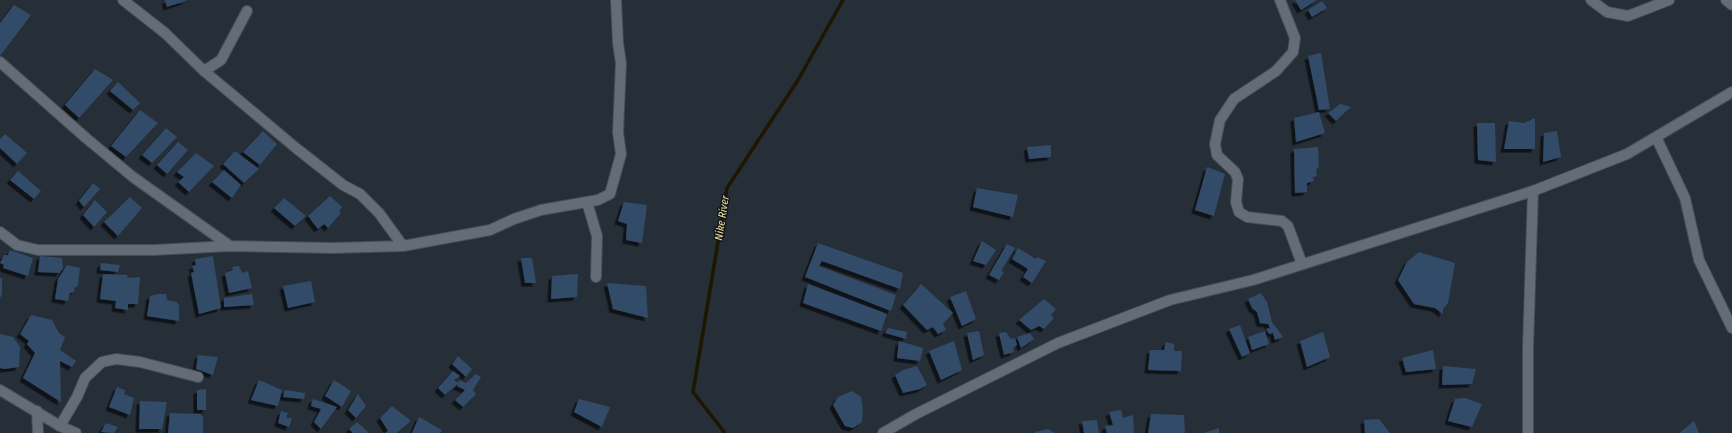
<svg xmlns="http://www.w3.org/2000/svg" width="1732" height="433" viewBox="0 0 1732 433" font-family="'Fira Sans Condensed',sans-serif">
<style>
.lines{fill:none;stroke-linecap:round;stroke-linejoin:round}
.stream{stroke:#1d1700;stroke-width:3.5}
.building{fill:#314c67;filter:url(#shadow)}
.street-casing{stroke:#454d55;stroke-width:12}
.secondary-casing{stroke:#454d55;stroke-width:12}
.street{stroke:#636c77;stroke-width:10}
.secondary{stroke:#636c77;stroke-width:10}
.labels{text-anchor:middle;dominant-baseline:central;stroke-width:3;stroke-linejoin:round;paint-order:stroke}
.water-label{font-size:11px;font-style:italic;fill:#f0e09e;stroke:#12161a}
</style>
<defs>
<filter id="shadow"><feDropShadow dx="-3.5" dy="3.5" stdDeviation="0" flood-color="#0009"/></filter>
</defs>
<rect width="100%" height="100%" fill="#262e37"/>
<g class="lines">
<path class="stream" d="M725,433L693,392L727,188L798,80L843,0"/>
</g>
<path class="building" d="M165,0H188L167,7Z
M1295,0H1317L1301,10Z
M1322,1L1327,8L1312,17L1308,10Z
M14,5L31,15L0,56V23Z
M1321,53L1330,109L1319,110L1308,56Z
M95,69L113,80L79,118L65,105Z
M118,82L140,103L133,110L110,91Z
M1340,104L1351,107L1336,121L1328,113Z
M140,110L158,123L126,157L111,146Z
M1319,112L1325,133L1296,142L1294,118Z
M1535,118V149H1504L1509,121L1524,123Z
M1477,123H1495L1496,162L1478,160Z
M166,128L177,137L152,163L142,155Z
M263,131L277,144L260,165L243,152Z
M1557,131L1561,157L1543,162L1544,133Z
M5,134L27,153L17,164L0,148V139Z
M178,142L188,150L167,174L157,165Z
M1051,145V157L1029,159L1027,147Z
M1318,147L1319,168L1316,169L1317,176L1313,177L1314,181L1307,183V192L1295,193L1294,149Z
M235,151L259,169L244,183L223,164Z
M196,153L214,166L189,192L178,182L184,177L177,172Z
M1207,167L1225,174L1214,216L1195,210Z
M224,170L241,185L232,198L212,182Z
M18,171L41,191L34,199L10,180Z
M93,183L100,189L84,207L79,201Z
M977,188L1018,195L1013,217L973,207Z
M330,196L342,207L339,212L341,213L328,228L324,224L318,229L308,216Z
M130,197L142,208L118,236L104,222Z
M284,198L306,216L295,226L274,208Z
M95,200L107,212L94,227L83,215Z
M624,202L647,205L642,243L626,240L627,224L618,221Z
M982,241L996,250L986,265L973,261Z
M818,243L903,273L900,289L822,261L819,266L896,295L891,311L805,277Z
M1007,244L1015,248L1001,271L1004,272L999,280L989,275Z
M1018,248L1036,259L1037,257L1046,261L1032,283L1023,277L1028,269L1012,259Z
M10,250L33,258L28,276L3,268L4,265L0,263L4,255H8Z
M1419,252L1455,263L1448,303L1443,309V314L1435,308L1414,304L1398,280L1407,262Z
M40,256L62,258L63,269L60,271V273L38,272Z
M213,256L221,308L199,314L191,273L194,272L192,266L196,265L195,259Z
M521,258H532L536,283H525Z
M101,263L120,265L118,272L100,270Z
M67,265L80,268L78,286L74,288L75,291L70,293L68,301L55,299L58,279Z
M239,266L242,273L248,271L252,288L229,293L225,273L233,270L232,267Z
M103,274L128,275L127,278L140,277L138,304H128V310L115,308L116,301L100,299Z
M578,274L577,297L551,299L552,276Z
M0,278H2V294L0,298Z
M311,281L315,302L288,308L283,286Z
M607,283L646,286L648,318L613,309Z
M808,284L887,314L881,331L803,303Z
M921,284L953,313L943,324L946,330L938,334L933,327L927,330L903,305Z
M966,291L976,319L962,326L950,297Z
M1261,293L1267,302L1272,322L1283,337L1275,340L1273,333L1269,334L1266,329L1270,328L1268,324L1260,323L1257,312L1252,308L1248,299Z
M158,294H166L167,300L177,302L179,306V321L147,316L150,296Z
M252,294L254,305L224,307V298Z
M1044,299L1056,309L1051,315L1054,318L1044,329L1039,326L1031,330L1019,320Z
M31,315L52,320L59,333L65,337L60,350L76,361L72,367L60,361L61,402L23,378L35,353L27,344L29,341L20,334Z
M1240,325L1250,353L1242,357L1229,329Z
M888,328L907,332L906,339L885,333Z
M979,331L984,355L973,360L967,333Z
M1265,331L1269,344L1252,350L1248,337Z
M1006,332L1011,339L1015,338L1017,345L1013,348L1014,352L1004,355L999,333Z
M1323,332L1330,357L1307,367L1300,341Z
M1030,333L1034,339L1021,348L1017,337Z
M0,334L13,337L20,347L19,367L4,369L0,368Z
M899,341L923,348L920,361L897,358Z
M954,341L962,370L941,380L929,351Z
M1166,342L1174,344V351H1182L1181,371L1148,370L1150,350H1164Z
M1433,350L1436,369L1406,372L1402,358Z
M198,355L218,357L213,375L196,369Z
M458,356L472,369L466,377L452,364Z
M917,366L927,385L920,389L903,393L895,375L903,370Z
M1443,366L1476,369L1472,384L1442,385Z
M453,371L460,376L454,380L459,383L445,395L438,388Z
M476,374L481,377L473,390L476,394L463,407L455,400L465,390L457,386L460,380L466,383Z
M259,380L282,390L278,406L251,400Z
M334,380L351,391L342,407L325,396Z
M117,387L125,390L124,394L134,398L130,415L109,407Z
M206,389V410H197V390Z
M285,390L305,393L304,399L283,397Z
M852,391L861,397L863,410L862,422L853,428L845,426L833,405L838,397Z
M358,394L366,406L356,418L348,410Z
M1465,398L1482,404L1472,427L1448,421L1455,399Z
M313,399L337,407L321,429L314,422L321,409L311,406Z
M579,399L610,407L602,427L574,412Z
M140,401L167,402L162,429H139Z
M392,406L411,421L397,433H385L388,431L380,418Z
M1121,410L1123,418L1133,415L1134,433H1107L1105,426L1113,425L1109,412Z
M281,411L288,413L286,418H292L289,427L278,423Z
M170,413L201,414L203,417V433H168Z
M1151,414L1184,415L1185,433H1148Z
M419,417L442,430L440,433H412Z
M1379,419L1390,433H1365L1364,420Z
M1097,420L1099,433H1084L1082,421Z
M1694,421L1699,433H1679Z
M357,422L368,432L367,433H353L349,429Z
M106,423L118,427L114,433L101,432Z
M1219,428V433H1204Z
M1048,429L1055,433H1035V432Z"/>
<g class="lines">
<g class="street-casing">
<path id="street" d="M123,0L165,33L204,71L296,148L343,185L360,194L379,213L403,246
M1280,0L1295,38L1293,52L1276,71L1234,99L1220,120L1215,144L1217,155L1235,172L1238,179L1236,202L1239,212L1247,217L1282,221L1288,226L1302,264
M1591,0L1607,12L1628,16L1669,0
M1726,0L1732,5
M0,62L86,138L133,177L230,246
M204,71L221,60L247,11
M1656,137L1685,198L1699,260L1732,328
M587,202L597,236L596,277
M0,232L17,245L38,250H154L230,246L333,248L403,246L490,230L514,219L541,210L598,200L610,194L621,154L618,132L621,63L618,43L616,0
M37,411L38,433
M60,426L77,397L85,378L102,362L116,359L140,362L198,377
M1528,433V348L1533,191"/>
</g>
<g class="secondary-casing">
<path id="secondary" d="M0,390L60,426L76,433
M883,433L916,414L1058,343L1170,300L1253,280L1533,191L1627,154L1732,92"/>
</g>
<use href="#street" class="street"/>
<use href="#secondary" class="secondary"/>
</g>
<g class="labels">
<g class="water-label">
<text transform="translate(722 218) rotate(-81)">Nike River</text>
</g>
</g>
</svg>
